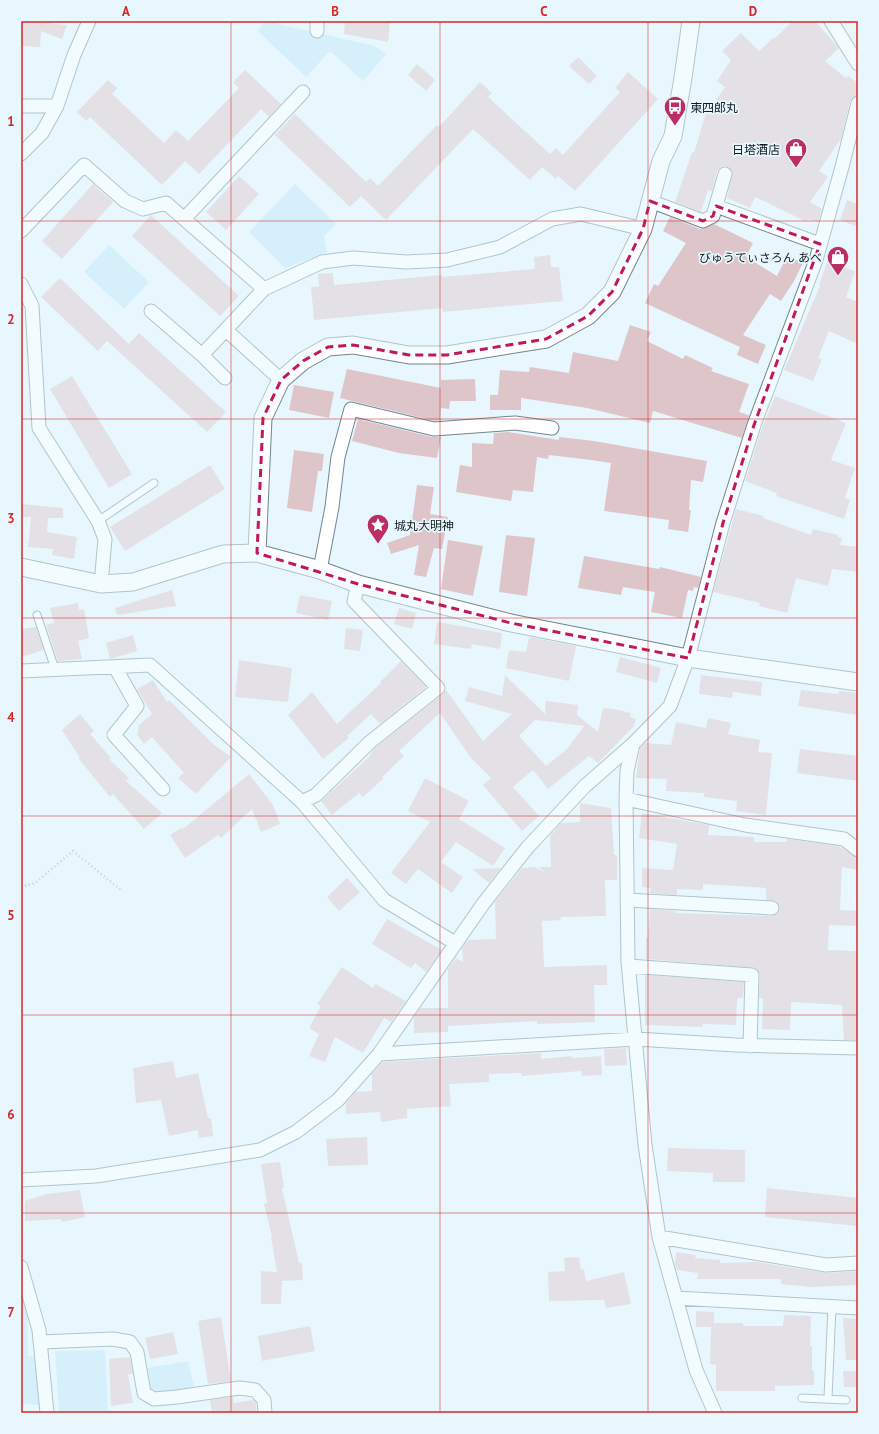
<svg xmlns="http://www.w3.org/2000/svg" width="879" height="1434" viewBox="0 0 879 1434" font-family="'PT Sans','Noto Sans JP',sans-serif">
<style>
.green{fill:#bee6f8}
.building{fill:#dec5ca;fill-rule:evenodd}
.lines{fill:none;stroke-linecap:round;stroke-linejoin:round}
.service-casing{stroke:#708690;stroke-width:9}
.minor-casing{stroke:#708690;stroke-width:15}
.tertiary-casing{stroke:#708690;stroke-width:19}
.path{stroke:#95a1a6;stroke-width:2.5;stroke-dasharray:1 3;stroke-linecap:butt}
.service{stroke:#fff;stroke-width:7}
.minor{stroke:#fff;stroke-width:13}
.tertiary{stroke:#fff;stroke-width:17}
.marked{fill:none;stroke:#c2185b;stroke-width:3;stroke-dasharray:8 5;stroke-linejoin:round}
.grid{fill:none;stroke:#d62828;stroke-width:1;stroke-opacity:0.55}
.labels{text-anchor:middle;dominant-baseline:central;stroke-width:3.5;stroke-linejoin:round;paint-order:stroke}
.poi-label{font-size:12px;fill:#141c20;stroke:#e8f7fd;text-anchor:start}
.neatline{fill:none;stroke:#d62828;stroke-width:1.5}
.grid-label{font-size:13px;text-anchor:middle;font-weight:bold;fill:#d62828}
</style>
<rect width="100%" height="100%" fill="#e8f7fd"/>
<path class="green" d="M265,21L375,46L386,54L363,81L330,51L306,77L258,31Z
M295,184L336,224L324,236L327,252L285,268L249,232Z
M109,245L149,282L124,309L84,272Z
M21,1300H27L28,1356L38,1357L42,1403L39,1405L21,1404Z
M105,1350L108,1410L122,1413H59L55,1351Z
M188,1361L194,1387L161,1392L151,1388L147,1368Z"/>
<path class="building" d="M21,21H29L67,25L62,39L41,31L40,47L21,46Z
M345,21H390L388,42L344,34Z
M793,21H815L839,48L825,61L846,78L848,76L858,83V95L853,97L850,101L841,139L819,171L828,177L810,202L822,209L818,222L808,219L807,222L755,197L750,208L727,198L733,172L727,166H723L717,171L712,191L708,190L701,212L675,202L692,152L694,153L705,116L725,87L717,81L731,60L722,51L741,33L759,51L773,38L774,39Z
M578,57L597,76L589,84L569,66Z
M417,64L435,80L426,91L408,75Z
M245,70L281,104L269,117L261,109L199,174L185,161L162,185L90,117L86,121L77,112L108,80L117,88L112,94L164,143L176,130L188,141L239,88L233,82Z
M628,72L658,99L575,191L558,176L556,179L542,167L530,180L473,129L386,220L361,196L350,207L275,135L295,114L366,182L370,178L378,186L437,125L439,127L480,82L492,93L488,97L550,154L556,148L563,155L620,92L615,88Z
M239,176L259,194L226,230L206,212Z
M93,184L113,202L62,259L42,241Z
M847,200L858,204V227L840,220Z
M151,215L239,296L220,316L132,236Z
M670,217L700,229L706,228L714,224L753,243L746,257L777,276L787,256L803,263L794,281L781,301L770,294L743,335L766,345L758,364L737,355L740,347L645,303L654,284L658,286L686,243L663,231Z
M550,255L551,267H559L563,301L443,312L442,308L314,320L311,287L319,286L318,274L333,273L334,285L442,275V277L535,269L534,257Z
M827,262L855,271L846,297L858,302V344L829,331L818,358L822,359L813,381L784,370L820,286L819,285Z
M60,278L129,344L139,333L226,412L207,432L107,341L98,351L41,297Z
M630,325L651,332L647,341L683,359L685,355L713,368L711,371L749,384L739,412L749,415L742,438L653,411L650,423L587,408L521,398V410H490V395H498L500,370L529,372L530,367L569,373L573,352L618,361Z
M347,369L441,388V380L475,379L476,401H450L449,409L441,408L440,419L443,420L435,421L340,398Z
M72,376L132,474L109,488L50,389Z
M294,385L334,392L329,418L289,410Z
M775,396L846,423L831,460L855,468L845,498L850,500L844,519L776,496L777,493L745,481L762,428Z
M358,419L432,437H441L437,458L399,453L352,441Z
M508,432L559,440V437L594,441L707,461L703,482L691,480L689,510H691L688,532L668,529L669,520L604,511L611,463L591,460L549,455L548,459L537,457L533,492L513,490L511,501L456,492L460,465L472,467V443L493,444L494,433Z
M294,450L324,454L322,471H318L312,512L287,508Z
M210,465L225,489L125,551L110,527Z
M417,485L434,487L430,514L448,517L442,549L434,548L426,577L414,575L419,545L391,554L387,543L410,535Z
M21,504L63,508V518H48L47,532L77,537L74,559L52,555L53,549L28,547L31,517H21Z
M736,509L764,516L763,518L811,535L813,529L838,535V537L842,538L840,545L858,547V572L832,569L828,586L796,578L787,613L759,606L760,603L713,592Z
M506,535L535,538L527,596L499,592Z
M448,540L483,546L473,596L441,589Z
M584,556L659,569L660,567L701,577L698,588L694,587L693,591L688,590L682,618L651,612L655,592L623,587L621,595L578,588Z
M172,590L176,606L117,615L115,608Z
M300,595L332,601L328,620L296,613Z
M78,603L79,610L84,609L89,638L78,641L82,659L58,661L46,625L54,623L50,608Z
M399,608L416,613L412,629L394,624Z
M437,622L502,633L500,649L472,644L471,649L434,644Z
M36,627L44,650L21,657V629Z
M346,628L363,630L360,651L344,649Z
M133,635L137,651L110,659L106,643Z
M529,637L576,646L569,681L506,668L509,650L526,652Z
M620,657L661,668L657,683L616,672Z
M239,660L292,668L288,702L235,697Z
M401,661L426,687L380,724L371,714L347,736L349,738L323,759L288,715L312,692L337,724L381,683L380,682Z
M505,675L545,714L546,701L578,705L577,715L598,732L603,708L614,709L631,713L630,717L636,719L634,726L598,763L589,756L548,789L533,770L513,787L539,816L522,831L483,785L491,778L471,758L440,713L399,751L404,756L382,777L384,778L363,797L359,793L332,815L321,801L371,755L370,754L376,747L443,694L446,690L483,741L512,714L465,701L469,687L502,696ZM535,720L553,722L584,726L567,749L546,766L519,736Z
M701,675L762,682L761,696L733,692L732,698L699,694Z
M153,680L167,702L169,700L213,744L231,757L196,794L178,778L184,773L152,737L144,744L137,735L139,725L152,714L137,689Z
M801,690L838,694L839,691L858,693V715L798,706Z
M80,714L94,731L90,734L111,758L109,759L129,778L126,781L162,813L144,829L113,794L110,797L79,759L80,758L62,730Z
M708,718L731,723L728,734L760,740L758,752L772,753L766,815L736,811L737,801L704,797V793L666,791L667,779L636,778L640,748L645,743L671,745L676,722L706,728Z
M800,749L858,756V781L797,773Z
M249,774L273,805L280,824L261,832L252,809L221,838L218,835L185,858L170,835L181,828L183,829Z
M425,778L469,801L459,819L505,848L493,866L456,842L441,862L463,877L452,893L418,869L406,884L391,873L430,822L408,811Z
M580,803L611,808L614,855H617V880H605L606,916L560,917L561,920L542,921L544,967L607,965V985H594L595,1022L537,1024V1021L448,1026V1032L414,1033V1018L420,1008H448V969L456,958L463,962L462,948L468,940L496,939L495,902L522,868L535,867L545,873L539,867H551L550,836L561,823L580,822Z
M642,813L709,825L708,835L754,837V842H787V839L838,846L858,858V870L842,867L840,910L858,911V926L829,925L828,950L858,951V1040H844L842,1005L791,1002L790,1030L762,1029L763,998H759L760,975L756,968L646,959V938H648L650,909L676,911V913L772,916L778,913L780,908L776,901L766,900V888L703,884V890L677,889V895L650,893L651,888L642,887V868L673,870L677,844L639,838Z
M501,868L489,883L472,869Z
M347,878L360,892L339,911L327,897Z
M387,919L442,950L426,972L415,963L411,968L372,944Z
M342,967L373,988L375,984L406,1001L391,1022L384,1018L363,1053L335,1037L325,1062L309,1056L319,1034L309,1028L321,1006L317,1004Z
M645,975L744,982L743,997L737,999L736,1025L703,1024L702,1027L645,1025Z
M626,1048L627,1065L605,1066L604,1049Z
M541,1053V1059L572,1056L573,1058L601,1056L602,1075L582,1076L581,1071L522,1076L521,1073L489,1074V1082L449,1084L451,1106L407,1109V1118L381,1122L380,1112L346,1114V1103L356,1092L372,1091V1074L383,1062Z
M173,1061L176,1078L198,1073L208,1118H211L213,1136L199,1138L198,1130L169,1136L161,1100L136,1103L133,1068Z
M367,1137L368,1165L328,1166L326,1139Z
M668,1148L745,1150V1182H713V1173L667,1171Z
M280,1162L284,1187L282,1188L299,1263H302L303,1280L282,1281L281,1304H261V1271L277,1272L271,1237H272L264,1204L267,1203L261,1164Z
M767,1188L858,1198V1226L765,1217Z
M80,1190L85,1217L62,1222L61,1219L25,1221V1201L47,1194Z
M676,1252L696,1255L695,1258L720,1260V1263L757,1262L825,1273L858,1271V1285L811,1287L781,1284V1279H697L698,1273L677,1270L675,1264Z
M579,1257L581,1270L584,1269L586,1281L624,1272L631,1304L606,1308L604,1300L549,1301L548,1272L565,1271L564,1258Z
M696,1311L714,1312V1323H743V1326H783L784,1315L811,1316L810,1346H812V1371L814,1370V1385L775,1386V1391H716V1365L710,1364L711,1327H696Z
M221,1317L231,1381L208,1384L198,1321Z
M843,1318L858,1319V1360H846Z
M310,1326L315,1351L262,1361L258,1336Z
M173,1332L178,1354L150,1359L145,1338Z
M130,1357L133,1374H128L133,1403L111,1406L109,1359Z
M843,1371H856V1387H844Z
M233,1397L234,1403L253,1400L256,1403V1413H212L210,1400Z"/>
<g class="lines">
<g class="service-casing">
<path id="service" d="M98,521L154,483
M37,615L55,669
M802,1398L846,1400
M828,1398L832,1306"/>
</g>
<g class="minor-casing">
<path id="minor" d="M831,21L858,64
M317,31V21
M21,106H57
M21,154L42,133L57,106L74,55L89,21
M650,201L703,221L713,216L725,174
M716,206L820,244
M184,219L303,92
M21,231L84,165L125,201L143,209L166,203L264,289L202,355L151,311
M21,284L32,306L39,428L98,521L105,539L101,584
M264,289L322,262L353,258L406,262L447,260L500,247L552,219L581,214L643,229
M226,330L281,380
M202,355L225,378
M320,570L332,507L338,457L351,409L434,429L515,423L552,428
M115,667L137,706L114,735L163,789
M21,671L150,665L302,802L384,900L455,943
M633,744L627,771L626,799L628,962L645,1145L659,1237L696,1370L715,1413
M626,799L745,825L844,839L858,850
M302,802L316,795L370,742L438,688L354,601L358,584
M627,900L772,908
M629,966L752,975L750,1046
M379,1054L636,1039L736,1045L858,1048
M21,1180L96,1176L260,1150L296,1132L338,1100L379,1054L483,904L527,848L585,786L633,744L670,706L688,658L723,523L754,425L816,260L842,167L858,103
M659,1237L826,1265L858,1263
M21,1267L39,1330L47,1413
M676,1298L858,1308
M41,1342L113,1339L130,1342L137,1352L144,1393L154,1399L177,1397L239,1388L255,1390L264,1400L265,1413"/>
</g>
<g class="tertiary-casing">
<path id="tertiary" d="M257,553L263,418L281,380L303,361L328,347L353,345L409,355H447L546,339L588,316L612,292L643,229L661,161L673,136L683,78L691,21
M21,567L101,584L133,582L223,554L257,553L320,570L358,584L511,623L688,658L858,682"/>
</g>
<path class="path" d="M21,887L35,883L73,851L121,890"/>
<use href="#service" class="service"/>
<use href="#minor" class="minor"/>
<use href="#tertiary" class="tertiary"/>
</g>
<path d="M0 0H879V1434H0ZM650,201L703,221L713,216L716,206L820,244L754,425L723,523L688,658L511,623L358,584L257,553L263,418L281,380L303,361L328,347L353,345L409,355H447L546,339L588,316L612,292L643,229Z" fill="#e8f7fd" fill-opacity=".55" fill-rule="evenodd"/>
<path class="marked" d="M650,201L703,221L713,216L716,206L820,244L754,425L723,523L688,658L511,623L358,584L257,553L263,418L281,380L303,361L328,347L353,345L409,355H447L546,339L588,316L612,292L643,229Z"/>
<path class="grid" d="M231,21V1413M440,21V1413M648,21V1413M21,221H858M21,419H858M21,618H858M21,816H858M21,1015H858M21,1213H858"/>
<defs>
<g id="bus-pin" transform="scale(1.15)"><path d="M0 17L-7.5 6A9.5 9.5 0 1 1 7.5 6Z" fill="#bb2e63" stroke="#e8f7fd"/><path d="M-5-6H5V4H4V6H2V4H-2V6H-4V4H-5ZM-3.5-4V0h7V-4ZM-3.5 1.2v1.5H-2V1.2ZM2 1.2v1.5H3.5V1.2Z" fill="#fff"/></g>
<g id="shop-pin" transform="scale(1.15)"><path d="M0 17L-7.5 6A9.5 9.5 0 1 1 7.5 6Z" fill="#bb2e63" stroke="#e8f7fd"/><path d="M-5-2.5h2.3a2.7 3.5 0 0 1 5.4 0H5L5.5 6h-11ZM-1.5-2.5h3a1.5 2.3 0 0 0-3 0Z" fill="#fff"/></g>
<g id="sight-pin" transform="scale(1.15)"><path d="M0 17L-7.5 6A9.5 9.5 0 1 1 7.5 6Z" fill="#bb2e63" stroke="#e8f7fd"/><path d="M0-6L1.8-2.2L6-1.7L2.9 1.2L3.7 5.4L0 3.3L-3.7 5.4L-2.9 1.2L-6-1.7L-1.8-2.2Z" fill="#fff"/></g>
</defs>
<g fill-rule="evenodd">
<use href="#bus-pin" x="675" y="107"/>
<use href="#shop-pin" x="796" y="149"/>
<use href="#shop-pin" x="838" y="257"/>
<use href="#sight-pin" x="378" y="525"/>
</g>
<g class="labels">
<g class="poi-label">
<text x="690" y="107">東四郎丸</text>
<text x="780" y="149" text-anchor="end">日塔酒店</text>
<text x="822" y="257" text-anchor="end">びゅうてぃさろん あべ</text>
<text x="394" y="525">城丸大明神</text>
</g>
</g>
<rect width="879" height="1434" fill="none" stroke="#e8f7fd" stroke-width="44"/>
<rect x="22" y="22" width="835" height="1390" class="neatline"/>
<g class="grid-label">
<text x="126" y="16">A</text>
<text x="335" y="16">B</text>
<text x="544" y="16">C</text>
<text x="753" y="16">D</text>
<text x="11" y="126">1</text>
<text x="11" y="324">2</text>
<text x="11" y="523">3</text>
<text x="11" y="722">4</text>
<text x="11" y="920">5</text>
<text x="11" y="1119">6</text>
<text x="11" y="1317">7</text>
</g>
</svg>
